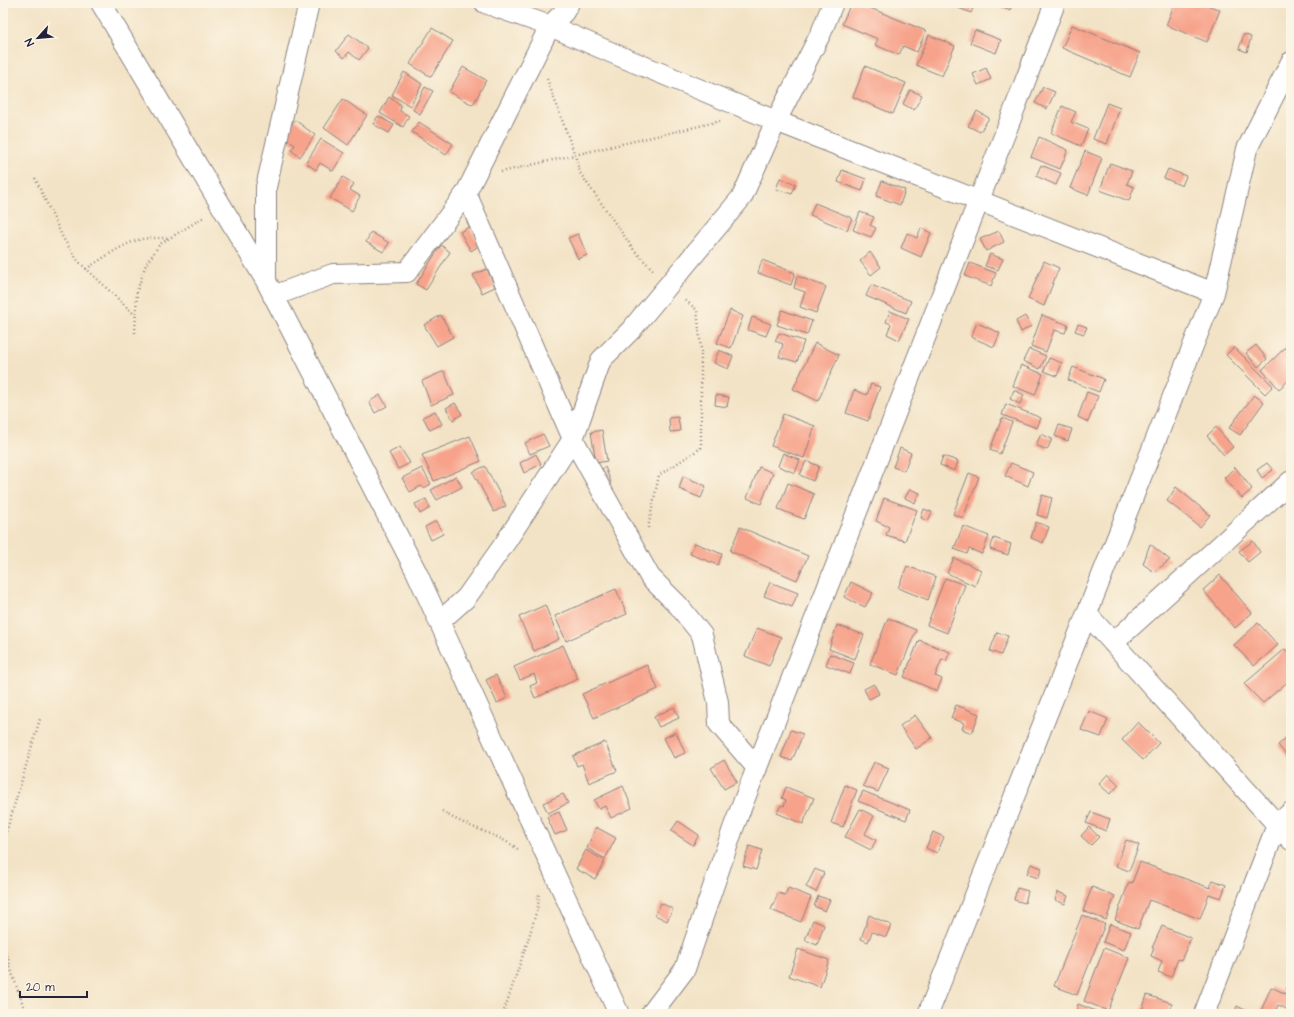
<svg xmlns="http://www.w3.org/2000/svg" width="1294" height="1017" viewBox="0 0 1294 1017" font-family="'Architects Daughter',sans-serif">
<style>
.building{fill:#f7a28a}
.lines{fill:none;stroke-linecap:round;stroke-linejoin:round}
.minor-casing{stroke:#8a8280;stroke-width:22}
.path{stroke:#8a8280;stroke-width:2.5;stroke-dasharray:1 3;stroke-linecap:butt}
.minor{stroke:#fff;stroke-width:20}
</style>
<rect width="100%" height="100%" fill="#fcf5e5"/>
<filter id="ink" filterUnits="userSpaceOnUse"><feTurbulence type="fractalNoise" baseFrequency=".025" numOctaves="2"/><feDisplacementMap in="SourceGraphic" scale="8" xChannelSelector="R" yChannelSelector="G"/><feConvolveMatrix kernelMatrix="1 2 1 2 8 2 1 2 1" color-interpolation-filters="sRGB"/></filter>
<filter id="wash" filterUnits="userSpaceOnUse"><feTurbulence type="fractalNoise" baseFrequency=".012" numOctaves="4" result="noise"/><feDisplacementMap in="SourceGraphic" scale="16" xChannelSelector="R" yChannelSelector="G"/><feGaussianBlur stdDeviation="0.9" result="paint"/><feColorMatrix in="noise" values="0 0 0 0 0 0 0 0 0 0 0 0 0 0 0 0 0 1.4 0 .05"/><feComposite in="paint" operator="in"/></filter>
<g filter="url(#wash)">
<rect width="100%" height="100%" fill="#f3e3c6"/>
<g id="blocks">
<path class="building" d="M851,3H858L926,31L917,52L903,46L899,55L875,45L878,39L842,24Z
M946,3H975L971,13Z
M994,3H1013L1010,10L994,4Z
M1175,3H1202L1220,10L1207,42L1166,25Z
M1072,25L1140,53L1130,77L1062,48Z
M432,28L453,41L431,77L410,64Z
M975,30L1001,40L996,53L970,43Z
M349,34L368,48L359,60L349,52L344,58L336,51Z
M1244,34L1251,37L1247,52L1239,49Z
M929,35L955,46L942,76L916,65Z
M865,66L906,83L893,114L853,97Z
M463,67L486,80L473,105L449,92Z
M986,68L991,79L978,85L973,74Z
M404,72L422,84L410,106L392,95Z
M425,87L433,91L420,114L413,110Z
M1043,87L1055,92L1047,109L1035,103Z
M910,90L922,95L914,110L903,104Z
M389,97L401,105L400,111L409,116L403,127L380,113Z
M343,99L367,115L348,145L324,128Z
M1107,103L1120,108L1107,144L1093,139Z
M1062,106L1076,112L1071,122L1088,129L1081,146L1051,133Z
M977,111L989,118L980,132L968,126Z
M378,116L394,125L389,133L373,124Z
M295,120L315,135L300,157L291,150L295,145L283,137Z
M419,122L453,144L446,155L412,132Z
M1039,137L1068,150L1060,169L1031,157Z
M321,139L344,153L333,171L320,163L316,170L306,163Z
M1085,151L1102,158L1088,195L1070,188Z
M1110,163L1132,171L1127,184L1134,187L1129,201L1100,190Z
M1041,165L1061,173L1056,185L1036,176Z
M1168,169L1186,176L1182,186L1164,178Z
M842,170L866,179L862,191L838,182Z
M343,177L354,184L350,190L360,196L352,211L330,198Z
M780,178L796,184L792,194L776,189Z
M882,181L905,190L900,205L876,196Z
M815,203L852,218L847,230L810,215Z
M860,212L874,217L870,225L876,228L871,237L853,230Z
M469,227L480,245L471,251L460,232Z
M921,228L931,233L921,257L901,248L907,233L917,238Z
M999,231L1004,242L986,251L980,239Z
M371,232L389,243L383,252L366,242Z
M578,234L587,255L578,259L568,238Z
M441,245L450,252L426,290L416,284Z
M870,252L881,267L871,275L860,261Z
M990,254L1003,259L998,270L985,266Z
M762,260L795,273L791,285L758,273Z
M1044,261L1059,268L1044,306L1028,299Z
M970,263L996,273L991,286L965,276Z
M487,269L495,287L482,293L473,275Z
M797,276L826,287L816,313L800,307L805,292L794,288Z
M871,285L911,301L906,313L866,296Z
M730,310L743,316L731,348L717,343Z
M782,310L812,321L807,335L777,325Z
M890,311L909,319L899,340L887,334L891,324L886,322Z
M441,315L453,337L437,346L424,325Z
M1042,315L1068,325L1065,333L1054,330L1046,352L1031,346Z
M1025,316L1031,326L1021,332L1016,321Z
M752,317L771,324L766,336L748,330Z
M977,323L1000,333L994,347L971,337Z
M1078,324L1087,327L1084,334L1075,331Z
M779,333L804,341L797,362L779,357L783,344L775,341Z
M1291,342V378L1279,389L1262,370Z
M815,343L839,355L818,401L793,389Z
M1256,345L1267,359L1258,367L1246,353Z
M1234,347L1273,386L1265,394L1226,355Z
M1029,349L1046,356L1040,369L1023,361Z
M719,350L733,356L728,369L714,363Z
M1049,358L1062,363L1057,376L1044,371Z
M1021,365L1043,374L1035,395L1013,386Z
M1073,367L1104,379L1099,392L1068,380Z
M444,371L454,395L431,405L422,381Z
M871,384L880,387L868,421L846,413L854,390L867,395Z
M1014,390L1024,395L1020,404L1010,399Z
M1087,392L1098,396L1088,422L1078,417Z
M380,395L387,406L375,413L369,402Z
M716,395L729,397L727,407L715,405Z
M1254,395L1264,402L1240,435L1229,428Z
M455,403L462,414L453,420L446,408Z
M1006,404L1041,418L1037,428L1002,415Z
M435,411L442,424L430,430L423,417Z
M783,414L815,426L804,458L771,446Z
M678,417L680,431L670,432L669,418Z
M1002,418L1012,422L1000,454L990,450Z
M1059,425L1072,429L1068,441L1055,436Z
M1216,427L1233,447L1224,455L1207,436Z
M602,430L607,461L596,463L591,432Z
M543,434L549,446L530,454L525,443Z
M1041,434L1052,439L1047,450L1036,445Z
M470,436L481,461L434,481L422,455Z
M400,447L410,463L398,469L389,453Z
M900,448L911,453L904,471L893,467Z
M783,453L800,460L795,473L778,466Z
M536,454L541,464L524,473L520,463Z
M943,456L958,461L955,471L940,465Z
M806,461L819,466L813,481L800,475Z
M1011,463L1033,472L1028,486L1005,476Z
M1267,463L1273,470L1262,478L1257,470Z
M485,466L506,506L494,512L473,472Z
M605,467L611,482L604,485L598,472Z
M759,467L773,473L761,504L747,498Z
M1235,467L1252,489L1242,498L1224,478Z
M422,468L431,484L424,488L421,486L410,492L402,478Z
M969,473L979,477L963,518L953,514Z
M456,476L462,487L437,500L431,490Z
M683,476L706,486L701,498L679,489Z
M788,483L814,494L804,519L778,509Z
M1176,487L1210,515L1200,527L1167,501Z
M910,489L920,493L915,503L905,498Z
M1042,495L1052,498L1047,518L1037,515Z
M884,498L917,510L905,541L886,535L889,527L876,521Z
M426,499L430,508L420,514L415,504Z
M924,509L932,512L928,521L921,518Z
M436,521L443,534L431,540L425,527Z
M1036,522L1049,527L1043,543L1031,538Z
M963,526L989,536L982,554L969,549L967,554L954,549Z
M740,527L808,556L797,580L730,551Z
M994,538L1011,544L1008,555L990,549Z
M1253,541L1260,552L1248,562L1239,551Z
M695,543L722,554L718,565L690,554Z
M1150,544L1170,560L1154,572L1143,564Z
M954,558L981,570L975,586L947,573Z
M907,566L936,577L928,600L898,588Z
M1220,575L1252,613L1235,628L1203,590Z
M945,578L965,585L947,633L927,625Z
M770,582L798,593L792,607L764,596Z
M851,582L873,593L865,607L844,597Z
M616,589L627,614L566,641L555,616Z
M545,605L559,639L534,651L519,617Z
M888,618L916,630L898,675L870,664Z
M1258,623L1278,645L1254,666L1234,645Z
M837,625L864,635L855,659L829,649Z
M757,628L781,637L769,666L745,656Z
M997,632L1008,636L1001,655L990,651Z
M919,640L950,652L946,661L942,659L935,676L942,679L937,691L904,677Z
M563,645L578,679L535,698L530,686L537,683L534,674L520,680L514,667Z
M1285,649L1291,656V679L1263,703L1244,684Z
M830,654L854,663L850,674L826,665Z
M647,665L658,689L594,718L582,694Z
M496,675L507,698L497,703L486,680Z
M874,684L879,694L869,699L864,689Z
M956,705L979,714L972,733L962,729L964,723L951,718Z
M674,707L679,718L659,727L654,717Z
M1089,711L1108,719L1101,737L1081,730Z
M915,715L932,738L916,749L900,726Z
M1138,722L1159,743L1143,760L1122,740Z
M791,730L803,734L792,761L781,757Z
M676,732L685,753L674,758L664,738Z
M1291,734V761L1278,745Z
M605,742L617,771L589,783L582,764L577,766L573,756Z
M724,760L737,782L724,789L711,768Z
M874,762L889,768L878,792L863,786Z
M1108,774L1119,785L1110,794L1099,784Z
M845,785L857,790L843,827L831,823Z
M623,786L632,808L611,818L605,806L599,809L594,800Z
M786,787L814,798L803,824L777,813L781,805L784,806L786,800L782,798Z
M863,791L910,810L906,820L858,801Z
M563,794L568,803L548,813L543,803Z
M860,809L874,816L865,834L876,840L871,850L845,837Z
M559,812L567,830L555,835L547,817Z
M1091,812L1110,819L1106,831L1086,823Z
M678,821L699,835L693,845L671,831Z
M596,827L616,838L605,859L587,848Z
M1089,827L1099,837L1091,845L1081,836Z
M933,832L944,837L937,853L926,848Z
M1126,840L1139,845L1129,871L1116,866Z
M749,846L762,850L756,870L743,866Z
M586,850L605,861L595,879L576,869Z
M1140,862L1210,888L1213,880L1226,885L1221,898L1209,894L1200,919L1149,900L1138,929L1115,920L1129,882L1132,883Z
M1031,864L1042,868L1038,878L1027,874Z
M815,869L824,873L816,892L806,887Z
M1092,887L1115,896L1106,920L1083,911Z
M788,888L811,897L801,922L771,910L778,893L785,895Z
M1017,888L1028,891L1025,903L1014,900Z
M1058,892L1068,896L1065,904L1055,900Z
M818,896L830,900L825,911L814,906Z
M661,903L673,909L667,921L655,915Z
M869,915L891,925L886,937L872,932L868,942L861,939Z
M1082,915L1105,924L1077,995L1054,986Z
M813,920L824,925L817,945L805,940Z
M1110,924L1131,932L1124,950L1103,942Z
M1162,926L1191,938L1181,960L1178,959L1171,977L1158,972L1162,961L1151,956L1154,948H1152Z
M1104,948L1129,958L1108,1011L1084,1001Z
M798,949L829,960L820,987L789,976Z
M1291,976V1011L1278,1005L1274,1014H1268L1261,1011L1271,987L1286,994L1287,990H1286Z
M1147,995L1172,1003L1168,1014H1141Z
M1078,1004L1103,1014H1075Z
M1237,1006L1251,1013V1014H1234Z"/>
</g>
</g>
<g filter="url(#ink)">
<use href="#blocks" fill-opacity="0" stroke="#8a8280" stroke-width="1"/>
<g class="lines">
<g class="minor-casing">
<path id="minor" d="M101,3L266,281L416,571L619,1014
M485,3L550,26L624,58L776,121L1214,293
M466,193L573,439L650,577L679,606L702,635L718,702L719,724L757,768
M266,281V187L309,3
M273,296L333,274L407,272L466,193L550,26L564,12L569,3
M1087,614L1291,840
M439,622L466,598L505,543L573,439L601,360L631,330L742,197L776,121L821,33L833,3
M1113,643L1291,481
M651,1014L685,969L734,826L1008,126L1055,3
M928,1014L1214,293L1247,149L1291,62
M1204,1014L1277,825L1291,812"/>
</g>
<path class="path" d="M547,79L575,155L580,173L634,250L653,270
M501,172L721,121
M35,178L63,238L78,261L135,315
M86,269C102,259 118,247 135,241C146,237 158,238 169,238
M135,333L137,291L146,264L160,244L204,217
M648,528L659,475L701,448V349L697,310L684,299
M442,811C466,828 496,832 519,850
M3,843L40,719
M3,940L12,973L26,1014
M503,1014L529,937L538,906L539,892"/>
<use href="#minor" class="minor"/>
</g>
</g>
<rect width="1294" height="1017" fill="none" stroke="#fcf5e5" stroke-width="16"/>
<g transform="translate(38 38) rotate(243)" stroke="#fcf5e5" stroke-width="3" paint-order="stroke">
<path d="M0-3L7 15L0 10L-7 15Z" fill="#22223b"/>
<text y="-6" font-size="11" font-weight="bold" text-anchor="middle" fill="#22223b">N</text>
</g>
<path d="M20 991v6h67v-6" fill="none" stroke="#22223b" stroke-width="2"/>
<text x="26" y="991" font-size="12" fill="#22223b" stroke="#fcf5e5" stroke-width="3" paint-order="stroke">20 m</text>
</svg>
